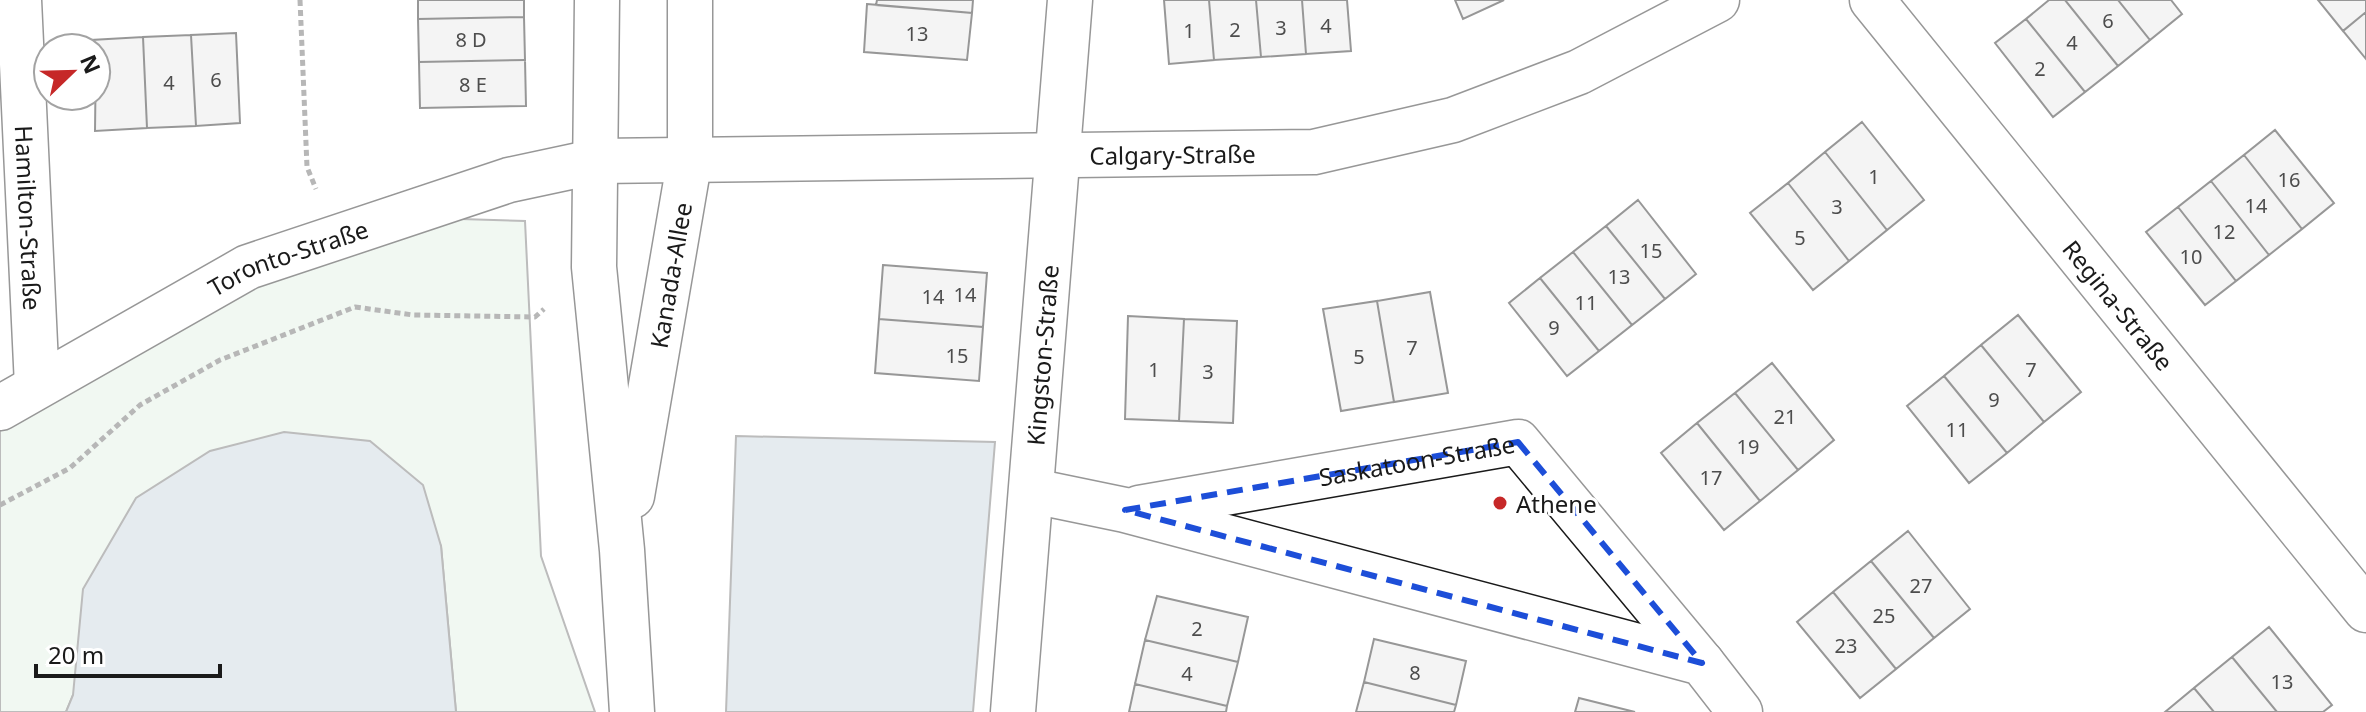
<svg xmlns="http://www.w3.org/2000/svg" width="2366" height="712" viewBox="0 0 2366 712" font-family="'Noto Sans',sans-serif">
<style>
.green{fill:#e0efe3;stroke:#6a6a6a;stroke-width:2}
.water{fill:#c6d2dc;stroke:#6a6a6a;stroke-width:2}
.building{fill:#e6e6e6;stroke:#1a1a1a;stroke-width:2}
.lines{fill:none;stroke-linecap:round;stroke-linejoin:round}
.street-casing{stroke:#1a1a1a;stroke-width:47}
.path{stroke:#5f5f5f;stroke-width:5;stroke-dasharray:6 4;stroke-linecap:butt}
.street{stroke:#fff;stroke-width:44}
.marked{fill:none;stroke:#1d4ed8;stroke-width:6;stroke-dasharray:16 10;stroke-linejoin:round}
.poi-dot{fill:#c62828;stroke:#fff;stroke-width:3}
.labels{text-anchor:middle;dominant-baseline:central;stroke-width:6;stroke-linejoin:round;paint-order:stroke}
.number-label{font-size:20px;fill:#4d4d4d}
.street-label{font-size:24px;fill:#1a1a1a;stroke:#fff}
.poi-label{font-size:24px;fill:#1a1a1a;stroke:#fff;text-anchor:start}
</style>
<rect width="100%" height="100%" fill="#fff"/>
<path class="green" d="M394,217L525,221L541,556L595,712H456L441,546L73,695L66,712H0V408Z"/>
<path class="water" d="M284,432L370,441L423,485L441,546L456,712H66L73,695L83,589L136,498L210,451Z
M736,436L995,442L973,712H726Z"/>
<path class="building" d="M418,0H524V17L418,19Z
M877,0H973L972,13L876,5Z
M1164,0H1209L1214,60L1169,64Z
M1209,0H1256L1261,57L1214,60Z
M1256,0H1302L1306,54L1261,57Z
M1302,0H1347L1351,51L1306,54Z
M1455,0H1504L1463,19Z
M2049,0H2065L2118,66L2085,92L2026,19Z
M2065,0H2118L2150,40L2118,66Z
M2118,0H2171L2182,14L2150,40Z
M2318,0H2366V12L2343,31Z
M867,4L972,13L967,60L864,52Z
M2366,12V59L2343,31Z
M524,17L525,60L419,62L418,19Z
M2026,19L2085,92L2053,117L1995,43Z
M236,33L240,123L196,126L191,35Z
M191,35L196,126L147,128L143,37Z
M143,37L147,128L95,131L96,48H91V40Z
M525,60L526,106L420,108L419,62Z
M1862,122L1924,200L1887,230L1825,152Z
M2275,130L2334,203L2302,229L2244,155Z
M1825,152L1887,230L1849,261L1788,183Z
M2244,155L2302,229L2269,255L2211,181Z
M2211,181L2269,255L2236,281L2178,207Z
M1788,183L1849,261L1813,290L1750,213Z
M1638,200L1696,274L1665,299L1606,226Z
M2178,207L2236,281L2205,305L2146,232Z
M1606,226L1665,299L1632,325L1573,252Z
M1573,252L1632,325L1599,351L1540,278Z
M883,265L987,273L983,327L879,319Z
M1540,278L1599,351L1567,376L1509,303Z
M1430,292L1448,393L1394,402L1377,301Z
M1377,301L1394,402L1341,411L1323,309Z
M2018,315L2081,392L2044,422L1981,345Z
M1128,316L1184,319L1179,421L1125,419Z
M879,319L983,327L979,381L875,373Z
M1184,319L1237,321L1233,423L1179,421Z
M1981,345L2044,422L2007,453L1944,376Z
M1772,363L1834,440L1798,470L1735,393Z
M1944,376L2007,453L1969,483L1907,406Z
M1735,393L1798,470L1760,501L1697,423Z
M1697,423L1760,501L1724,530L1661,453Z
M1908,531L1970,609L1934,638L1871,561Z
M1871,561L1934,638L1896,669L1833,592Z
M1833,592L1896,669L1860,698L1797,622Z
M1157,596L1248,617L1238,662L1145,640Z
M2269,627L2332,705L2323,712H2277L2232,657Z
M1374,639L1466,661L1456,705L1364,682Z
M1145,640L1238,662L1227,706L1135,684Z
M2232,657L2277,712H2214L2194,688Z
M1364,682L1456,705L1454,712H1356Z
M1135,684L1227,706L1226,712H1129Z
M2194,688L2214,712H2165Z
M1579,698L1635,712H1575Z"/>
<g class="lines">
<g class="street-casing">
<g id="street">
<path id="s1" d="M19,0L37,386"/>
<path d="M597,0L594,267L622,550L632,712"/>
<path id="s2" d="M1872,0L2366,610"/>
<path id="s3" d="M0,408L248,267L509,180L598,161L1314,152L1453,120L1579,72L1717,0"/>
<path d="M1033,491L1125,510L1702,663L1740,712"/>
<path id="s4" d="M632,496L690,158V0"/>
<path id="s5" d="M1139,508L1518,442L1702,663"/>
<path id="s6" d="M1013,712L1070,0"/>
</g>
</g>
<path class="path" d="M300,0L307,167L316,189
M0,505L70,468L140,405L220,360L355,307L413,315L535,317L544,309"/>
<use href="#street" class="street"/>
</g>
<path d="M0 0H2366V712H0ZM1518,442L1702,663L1125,510Z" fill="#fff" fill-opacity=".55" fill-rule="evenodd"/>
<path class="marked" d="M1518,442L1702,663L1125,510Z"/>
<circle class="poi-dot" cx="1500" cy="503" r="8"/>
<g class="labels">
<g class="number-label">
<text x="2108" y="20">6</text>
<text x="1326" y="25">4</text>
<text x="1281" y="27">3</text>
<text x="1235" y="29">2</text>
<text x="1189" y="30">1</text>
<text x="917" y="33">13</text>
<text x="471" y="39">8 D</text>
<text x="2072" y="42">4</text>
<text x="2040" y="68">2</text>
<text x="216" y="79">6</text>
<text x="169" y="82">4</text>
<text x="473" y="84">8 E</text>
<text x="1874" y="176">1</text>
<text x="2289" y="179">16</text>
<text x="2256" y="205">14</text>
<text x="1837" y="206">3</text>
<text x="2224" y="231">12</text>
<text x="1800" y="237">5</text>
<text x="1651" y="250">15</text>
<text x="2191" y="256">10</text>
<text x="1619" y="276">13</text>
<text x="965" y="294">14</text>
<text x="933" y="296">14</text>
<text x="1586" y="302">11</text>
<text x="1554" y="327">9</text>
<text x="1412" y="347">7</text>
<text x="957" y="355">15</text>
<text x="1359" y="356">5</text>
<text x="1154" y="369">1</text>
<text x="2031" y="369">7</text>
<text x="1208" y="371">3</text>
<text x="1994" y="399">9</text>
<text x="1785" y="416">21</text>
<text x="1957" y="429">11</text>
<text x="1748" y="446">19</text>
<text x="1711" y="477">17</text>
<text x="1921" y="585">27</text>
<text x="1884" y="615">25</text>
<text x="1197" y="628">2</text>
<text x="1846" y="645">23</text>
<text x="1415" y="672">8</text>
<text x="1187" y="673">4</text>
<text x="2282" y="681">13</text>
</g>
<g class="street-label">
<text stroke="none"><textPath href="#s3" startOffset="1226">Calgary-Straße</textPath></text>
<text stroke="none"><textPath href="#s1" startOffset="218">Hamilton-Straße</textPath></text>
<text stroke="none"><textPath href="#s3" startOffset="326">Toronto-Straße</textPath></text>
<text stroke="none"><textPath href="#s4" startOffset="224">Kanada-Allee</textPath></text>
<text stroke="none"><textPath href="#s2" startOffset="392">Regina-Straße</textPath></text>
<text stroke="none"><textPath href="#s6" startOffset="358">Kingston-Straße</textPath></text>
<text stroke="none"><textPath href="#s5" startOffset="282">Saskatoon-Straße</textPath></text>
</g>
<g class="poi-label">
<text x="1516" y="503">Athene</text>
</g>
</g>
<g transform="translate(72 72) rotate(67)"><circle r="38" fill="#ffffff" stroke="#a3a3a3" stroke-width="2"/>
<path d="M0-6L14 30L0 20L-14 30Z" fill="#c62828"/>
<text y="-12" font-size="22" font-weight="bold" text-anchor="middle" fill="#1a1a1a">N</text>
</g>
<path d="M36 664v12h184v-12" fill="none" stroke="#1a1a1a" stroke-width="4"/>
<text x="48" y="664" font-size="24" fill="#1a1a1a" stroke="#ffffff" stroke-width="6" paint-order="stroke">20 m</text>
</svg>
